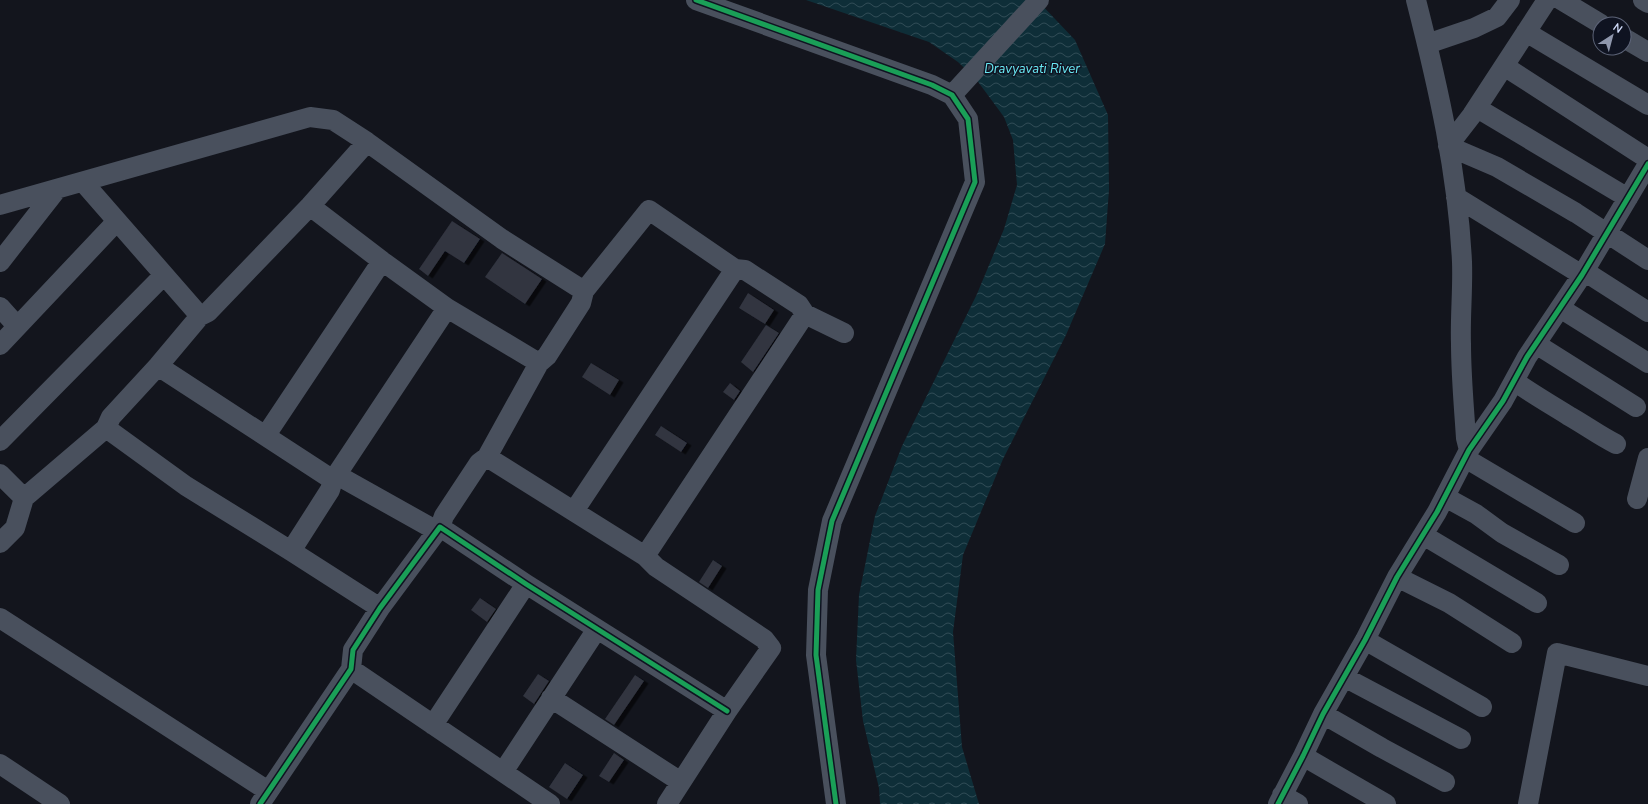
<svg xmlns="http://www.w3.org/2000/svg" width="1648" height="804" viewBox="0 0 1648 804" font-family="'Nunito Sans',sans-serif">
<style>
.water{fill:url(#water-waves)}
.building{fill:#31343f;filter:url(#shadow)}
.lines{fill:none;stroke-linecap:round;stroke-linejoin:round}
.minor{stroke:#49505d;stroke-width:20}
.cycleway-casing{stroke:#0f1321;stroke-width:8}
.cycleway{stroke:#1a9f57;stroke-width:5}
.labels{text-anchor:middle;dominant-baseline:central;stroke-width:3;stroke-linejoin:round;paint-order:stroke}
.water-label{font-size:13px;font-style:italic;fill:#69e8f3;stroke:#0f1321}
</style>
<defs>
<pattern id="water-waves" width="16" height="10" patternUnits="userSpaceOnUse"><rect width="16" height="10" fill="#0e2e38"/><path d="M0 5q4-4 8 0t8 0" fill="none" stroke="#304c56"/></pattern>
<filter id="shadow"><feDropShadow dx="4.5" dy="2.5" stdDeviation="0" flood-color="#0009"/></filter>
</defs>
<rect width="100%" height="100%" fill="#13151d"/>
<path class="water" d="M806,0H1037L1075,40L1108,115L1109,190L1105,244L1066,335L1003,459L963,555L953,632L962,747L979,804H880L879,788L863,721L856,660L859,595L875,516L902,446L977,294L1004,229L1017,185L1013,140L1004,117L976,79L958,62L929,42Z"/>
<path class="building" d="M452,221L480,239L464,263L445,251L428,276L419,269Z
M502,253L542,279L525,304L485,277Z
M748,293L774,310L765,324L739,308Z
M766,325L779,333L753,372L741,362Z
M591,363L619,380L610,395L582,377Z
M730,383L740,391L734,400L723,392Z
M661,426L687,443L681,452L655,435Z
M713,560L722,566L708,588L699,582Z
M480,598L496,609L487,622L471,610Z
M538,674L549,681L534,704L523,696Z
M635,675L644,681L614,725L605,719Z
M614,753L624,760L609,782L599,776Z
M565,763L583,775L567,799L549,787Z"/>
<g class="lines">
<path class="minor" d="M696,0L932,85L952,95L968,119L975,182L832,521L818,590L816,655L836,804
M1416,0C1438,86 1458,174 1462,262C1463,290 1460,317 1461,344C1461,375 1464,407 1466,438L1469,450
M1547,0L1472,115L1448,146L1497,167L1576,213L1648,260
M1561,0L1601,24
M1643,0L1648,3
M1526,32L1648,105
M1624,38L1648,52
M1427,44L1474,28L1497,17L1510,0
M1504,66L1648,159
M952,95L1039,0
M1477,108L1628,198
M83,182L200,316
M1456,197L1582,275
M0,205L310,117L333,120L367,142L502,239L584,291
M310,206L382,261L447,308L539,363
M0,262L57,189
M1584,271L1648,312
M0,307L17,326
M1560,308L1648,363
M1536,344L1636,407
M0,345L117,221
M158,366L333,480
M1514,381C1532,394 1550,404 1569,416C1585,425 1600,436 1616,444
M106,428L186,486L291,551L380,608
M266,435L382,261
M0,441L164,275
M487,457L645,556L656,567L764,639L771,648L727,711L667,804
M1465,458L1575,523
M0,474L24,498
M337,475L437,531
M1445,497L1476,514L1502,533L1559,565
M1637,499L1648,458
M574,511L735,269
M440,527L444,516L479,463L487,457L539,363L547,356L581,303L584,291L649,210L735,269L745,270L799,305L805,314L844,333
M1423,535L1537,603
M0,543L15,528L24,498L106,428L111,417L158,366L200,316L208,312L310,206L367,142
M291,551L330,490L333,480L447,308
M645,556L805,314
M1397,577L1449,603L1512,643
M0,618L268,791
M1365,640L1482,707
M351,669L550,804
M1344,677L1461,739
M551,698L681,782
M1323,714L1382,748L1445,782
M433,725L526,584
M1303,756L1386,804
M0,764L60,804
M503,772L597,629
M1282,795L1298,804
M260,804L351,669L353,650L380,608L440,527L526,584L727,711
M1278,804L1303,756L1323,714L1365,640L1397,577L1437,512L1469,450L1503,401L1527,357L1582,275L1648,164
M1528,804L1557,653L1648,676"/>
<g class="cycleway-casing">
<path id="cycleway" d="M696,0L932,85L952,95L968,119L975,182L832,521L818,590L816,655L836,804
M260,804L351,669L353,650L380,608L440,527L526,584L727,711
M1278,804L1303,756L1323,714L1365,640L1397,577L1437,512L1469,450L1503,401L1527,357L1582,275L1648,164"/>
</g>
<use href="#cycleway" class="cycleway"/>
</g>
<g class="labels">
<g class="water-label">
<text x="1032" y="69">Dravyavati River</text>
</g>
</g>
<g transform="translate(1612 36) rotate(36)"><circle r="19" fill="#0f1321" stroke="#5d6478"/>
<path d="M0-3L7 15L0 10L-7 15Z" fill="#8f97ad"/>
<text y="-6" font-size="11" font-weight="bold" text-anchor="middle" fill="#d2ddfb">N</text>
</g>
</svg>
